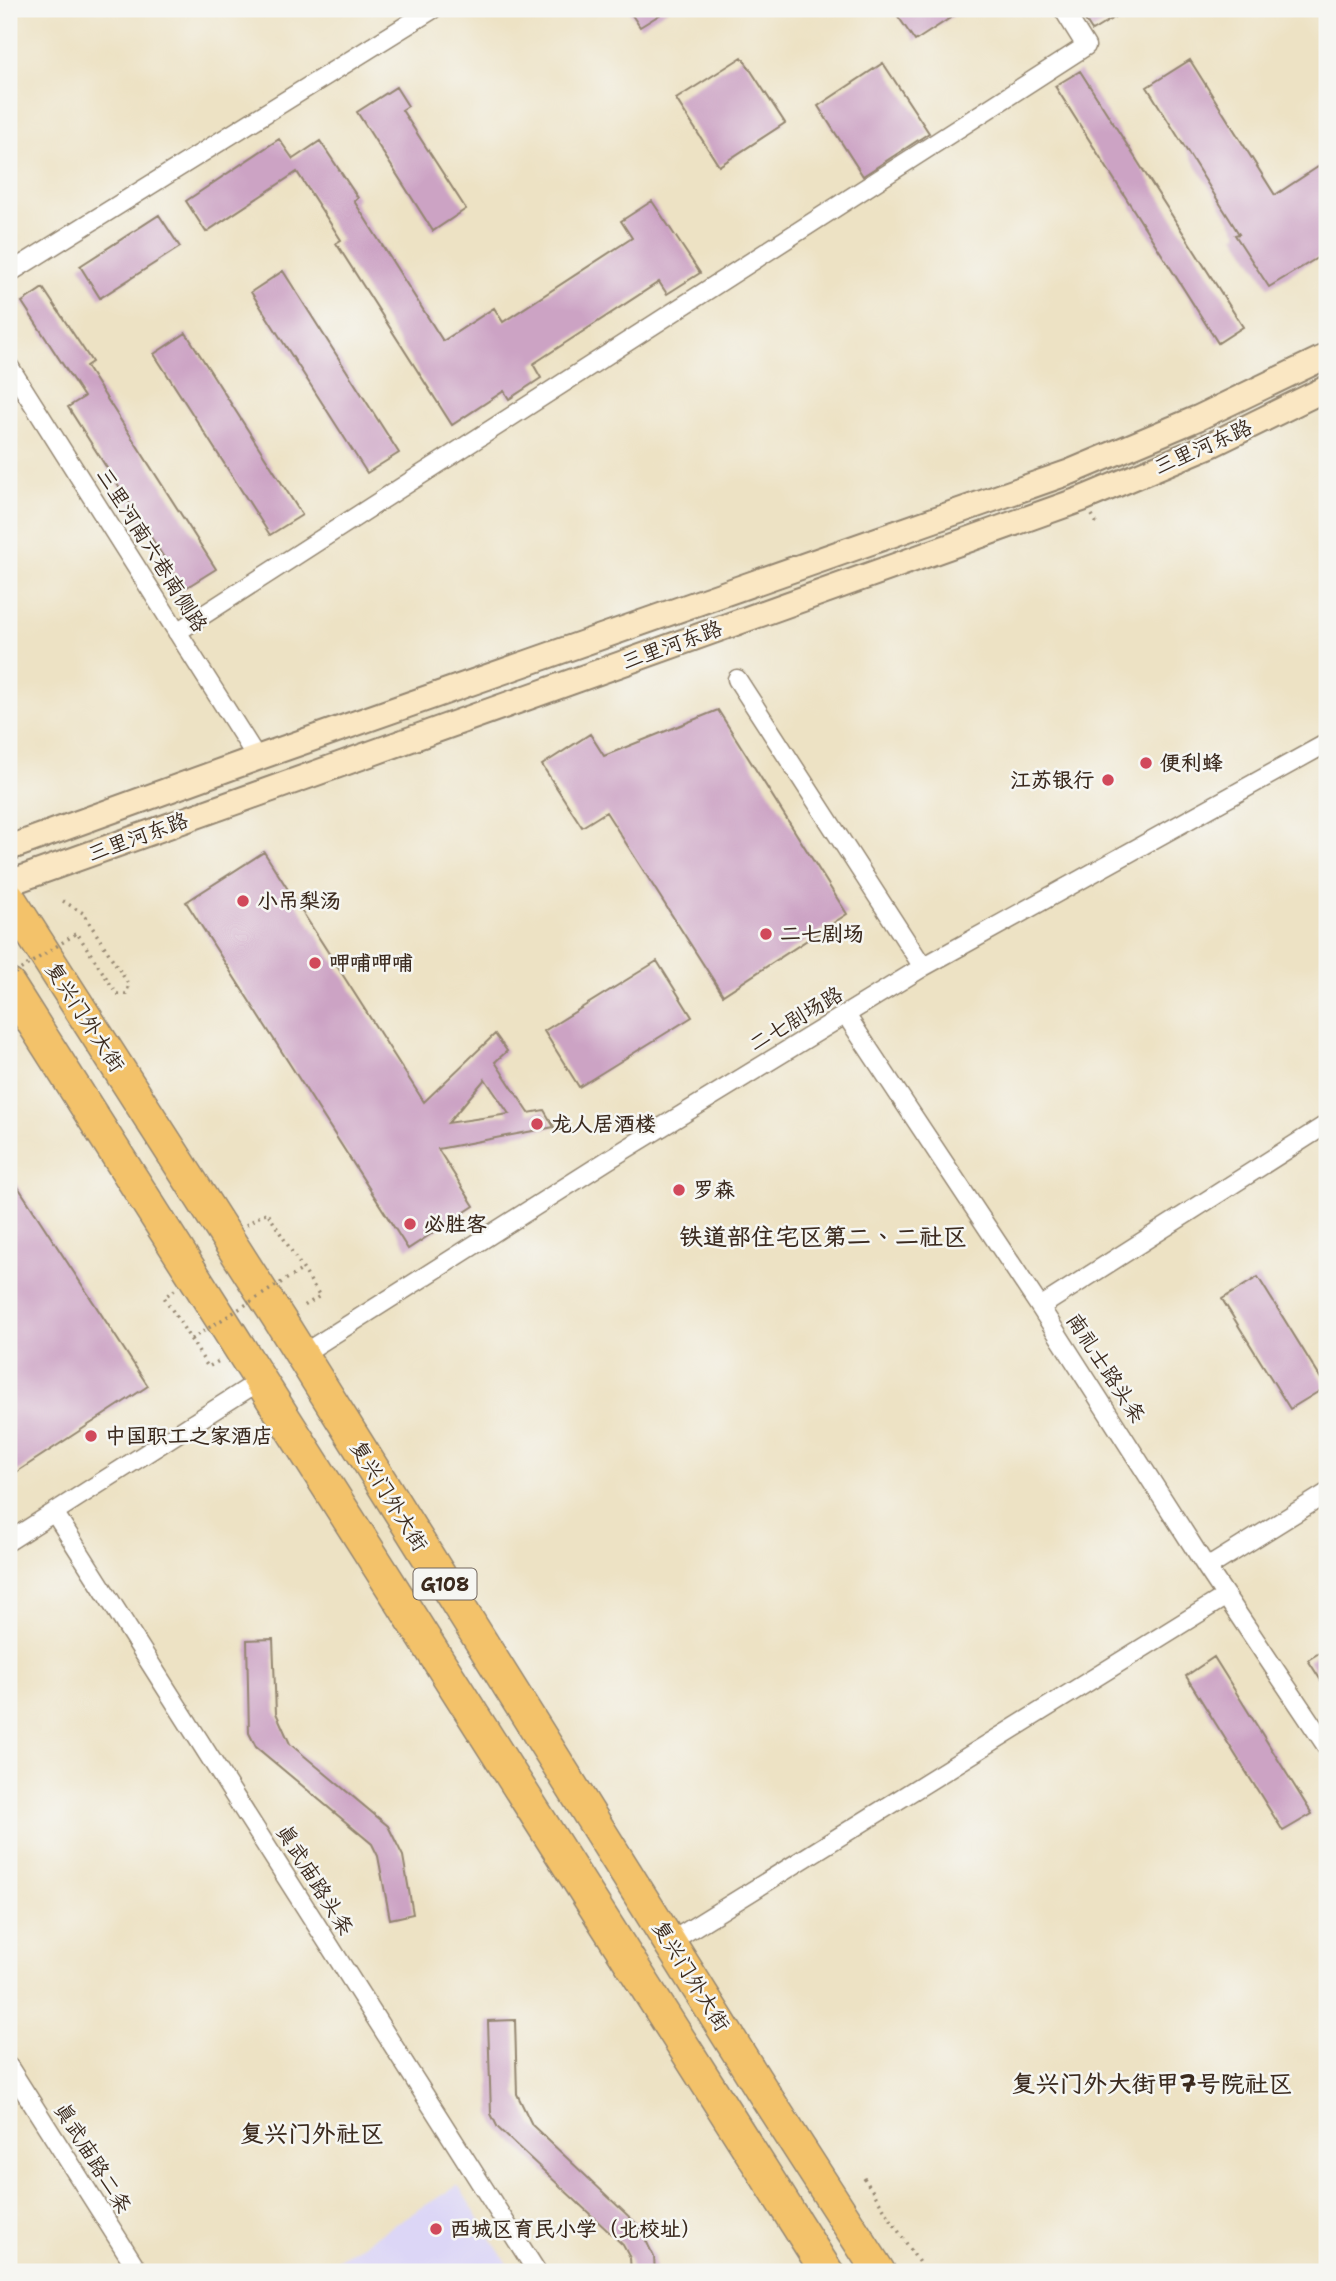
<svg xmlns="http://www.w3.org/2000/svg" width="1336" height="2281" viewBox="0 0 1336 2281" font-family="'Shantell Sans','LXGW WenKai TC',sans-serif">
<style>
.built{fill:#dcd6f6}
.building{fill:#cca3c4;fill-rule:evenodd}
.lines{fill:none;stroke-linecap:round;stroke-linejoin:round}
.street-casing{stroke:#948671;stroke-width:21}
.secondary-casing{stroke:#948671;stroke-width:28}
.highway-casing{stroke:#948671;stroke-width:35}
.path{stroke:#948671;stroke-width:3.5;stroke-dasharray:2 5;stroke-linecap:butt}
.street{stroke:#fff;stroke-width:18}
.secondary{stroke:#fae7c3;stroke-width:24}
.highway{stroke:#f3c26a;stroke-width:32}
.path-bridge{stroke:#948671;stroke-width:3.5;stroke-dasharray:2 5;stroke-linecap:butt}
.poi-dot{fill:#d1495b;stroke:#f6f6f2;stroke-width:2.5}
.labels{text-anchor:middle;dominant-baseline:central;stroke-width:5;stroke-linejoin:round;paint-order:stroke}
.shield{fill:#f6f6f2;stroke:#73675e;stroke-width:2}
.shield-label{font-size:19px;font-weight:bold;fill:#3b2a1e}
.street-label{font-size:21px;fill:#3b2a1e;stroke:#f6f6f2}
.poi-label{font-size:21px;font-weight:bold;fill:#3b2a1e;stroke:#f6f6f2;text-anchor:start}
.quarter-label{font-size:24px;font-weight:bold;fill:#3b2a1e;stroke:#f6f6f2}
</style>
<rect width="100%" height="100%" fill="#f6f6f2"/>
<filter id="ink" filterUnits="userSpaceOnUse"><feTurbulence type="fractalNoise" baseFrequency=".0143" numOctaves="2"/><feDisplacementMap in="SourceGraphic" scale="14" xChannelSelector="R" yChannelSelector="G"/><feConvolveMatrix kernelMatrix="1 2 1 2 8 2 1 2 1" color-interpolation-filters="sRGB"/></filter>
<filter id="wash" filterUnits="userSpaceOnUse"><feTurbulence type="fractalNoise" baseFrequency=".00686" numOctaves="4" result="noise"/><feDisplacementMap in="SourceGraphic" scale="28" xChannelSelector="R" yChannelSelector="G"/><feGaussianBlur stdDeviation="1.57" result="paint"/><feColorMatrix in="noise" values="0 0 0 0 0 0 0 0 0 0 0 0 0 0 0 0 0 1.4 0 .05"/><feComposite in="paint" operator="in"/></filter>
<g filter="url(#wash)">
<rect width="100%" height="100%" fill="#ede2c4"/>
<path class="built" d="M458,2185L512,2272H318Z"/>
<g id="blocks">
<path class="building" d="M628,9H669L640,27Z
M893,9H964L915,41Z
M1078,9H1128L1092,31Z
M742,57L785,123L719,166L676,99Z
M1190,60L1275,195L1327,161V252L1269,287L1235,235L1239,234L1147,87Z
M883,63L929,133L863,176L818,106Z
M1080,71L1243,327L1218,343L1055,86Z
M396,87L408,106L402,110L466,209L433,231L357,112Z
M279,139L293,159L320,141L358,198L354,201L443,341L494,308L503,322L632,238L621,221L652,201L700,273L667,294L659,282L533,364L541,378L509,399L504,391L452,425L336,243L341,240L297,172L206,232L186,201Z
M159,215L180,247L100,298L80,266Z
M283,271L399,453L367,473L251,292Z
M43,288L92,362L86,366L216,569L184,589L68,407L84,397L22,302Z
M186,333L302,515L270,535L154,354Z
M718,710L847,914L723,995L606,812L582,827L542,765L590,734L604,756Z
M264,852L424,1102L495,1034L507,1051L495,1062L529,1113L544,1110L554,1127L438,1149L474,1206L408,1249L186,902ZM485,1079L509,1114L448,1123Z
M657,961L692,1017L579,1087L544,1031Z
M9,1173L148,1386L9,1477Z
M1258,1277L1326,1387L1290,1409L1222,1299Z
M273,1639L276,1713L290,1744L388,1826L403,1856L413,1914L390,1919L378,1856L372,1844L256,1747L249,1733L247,1640Z
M1327,1648V1690L1308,1660Z
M1214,1657L1312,1814L1283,1831L1186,1676Z
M515,2020L517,2094L532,2125L639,2226L654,2257L655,2272H631L630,2258L623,2245L498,2128L491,2114L488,2021Z"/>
</g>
</g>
<g filter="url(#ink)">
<use href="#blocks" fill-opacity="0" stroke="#948671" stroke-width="2"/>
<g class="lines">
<g class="street-casing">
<path id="street" d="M9,273L433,9
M9,366L257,758
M177,632L1086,46L1063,9
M737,679L923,967
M846,1015L1040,1307L1207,1568L1327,1747
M1040,1307L1327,1124
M301,1355L608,1160L923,967L1327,743
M54,1512L537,2272
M9,1541L261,1380
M1207,1568L1327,1493
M670,1942L1226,1596
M9,2067L139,2272"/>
</g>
<g class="secondary-casing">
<path id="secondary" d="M9,848L257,758L1070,472L1198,418L1327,356
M9,883L1082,499L1213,444L1327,388"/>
</g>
<g class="highway-casing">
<path id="highway" d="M9,898L281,1322L765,2095L879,2272
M9,985L827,2272"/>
</g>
<path class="path" d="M1092,515L1099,527
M63,901L83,913
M9,1055L11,1058L9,1065
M246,1225L267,1212L320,1296L301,1308
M175,1290L164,1297L208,1367L219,1361
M864,2178L925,2272"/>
<use href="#street" class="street"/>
<use href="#secondary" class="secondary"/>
<use href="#highway" class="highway"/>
<path class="path-bridge" d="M9,977L77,933L117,994H126L129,985L83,913
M191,1339L303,1269"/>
</g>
</g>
<g class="poi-dot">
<circle cx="1146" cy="763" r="7"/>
<circle cx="1108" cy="780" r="7"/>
<circle cx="243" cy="901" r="7"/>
<circle cx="766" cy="934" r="7"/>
<circle cx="315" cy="963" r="7"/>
<circle cx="537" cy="1124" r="7"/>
<circle cx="679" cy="1190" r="7"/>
<circle cx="410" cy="1224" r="7"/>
<circle cx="91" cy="1436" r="7"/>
<circle cx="436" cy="2229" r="7"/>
</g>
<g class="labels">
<rect class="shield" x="413.5" y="1568.5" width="63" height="31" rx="5"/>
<g class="shield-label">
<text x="445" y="1584">G108</text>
</g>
<g class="street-label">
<text transform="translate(1203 447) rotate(-24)">三里河东路</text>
<text transform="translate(152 550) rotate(58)">三里河南六巷南侧路</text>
<text transform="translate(672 645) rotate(-20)">三里河东路</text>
<text transform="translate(138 837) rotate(-20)">三里河东路</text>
<text transform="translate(85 1017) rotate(57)">复兴门外大街</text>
<text transform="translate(796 1019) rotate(-31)">二七剧场路</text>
<text transform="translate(1106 1368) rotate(57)">南礼士路头条</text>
<text transform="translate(389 1496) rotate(58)">复兴门外大街</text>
<text transform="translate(315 1880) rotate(58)">真武庙路头条</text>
<text transform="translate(691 1976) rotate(58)">复兴门外大街</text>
<text transform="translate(93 2158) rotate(58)">真武庙路二条</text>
</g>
<g class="poi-label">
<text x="1160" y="763">便利蜂</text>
<text x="1094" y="780" text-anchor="end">江苏银行</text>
<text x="257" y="901">小吊梨汤</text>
<text x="780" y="934">二七剧场</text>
<text x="329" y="963">呷哺呷哺</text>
<text x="551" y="1124">龙人居酒楼</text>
<text x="693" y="1190">罗森</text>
<text x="424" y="1224">必胜客</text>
<text x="105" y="1436">中国职工之家酒店</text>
<text x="450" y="2229">西城区育民小学（北校址）</text>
</g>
<g class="quarter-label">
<text x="823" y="1237">铁道部住宅区第二、二社区</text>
<text x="1152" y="2084">复兴门外大街甲7号院社区</text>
<text x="312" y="2134">复兴门外社区</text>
</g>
</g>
<rect width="1336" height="2281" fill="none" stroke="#f6f6f2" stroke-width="35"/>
</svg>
